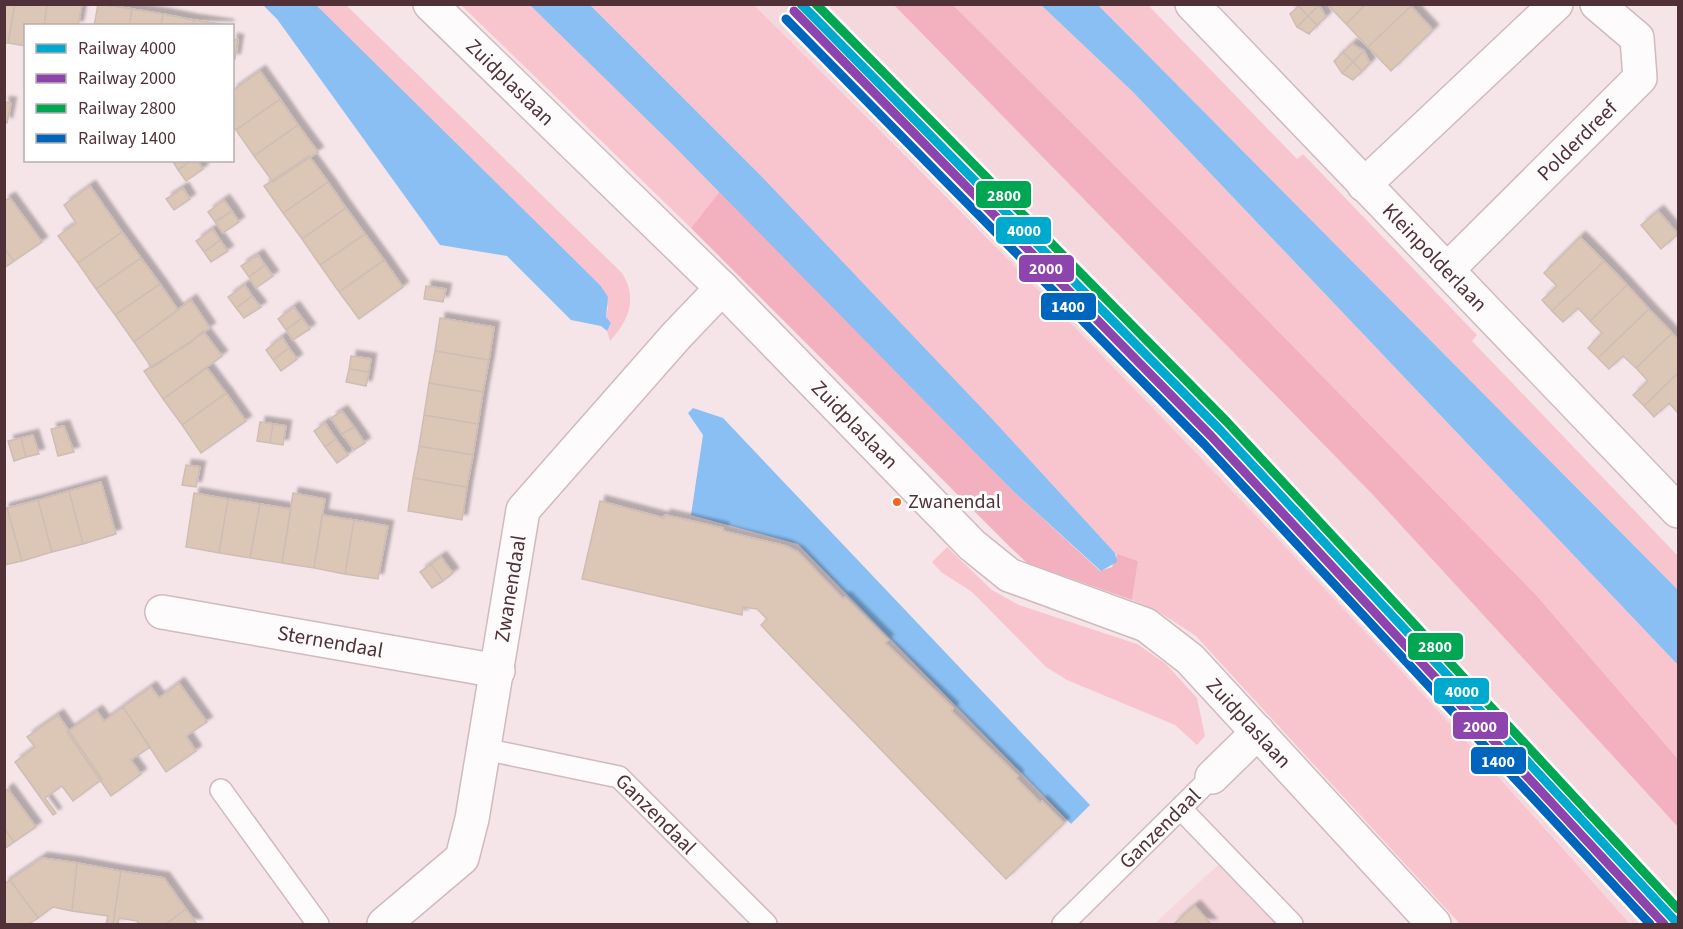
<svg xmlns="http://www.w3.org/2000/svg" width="1683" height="929" viewBox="0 0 1683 929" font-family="'Source Sans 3',sans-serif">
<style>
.built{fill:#f4d8dd}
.green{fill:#f8c5cf}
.forest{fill:#f3b0bf}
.water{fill:#89bff3}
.building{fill:#dcc6b6;stroke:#cebdb4;stroke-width:1.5;filter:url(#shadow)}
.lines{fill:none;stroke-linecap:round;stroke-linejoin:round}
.lane-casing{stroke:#d0babe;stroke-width:24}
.street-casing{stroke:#d0babe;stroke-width:36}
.secondary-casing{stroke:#d0babe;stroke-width:36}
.lane{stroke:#fefbfc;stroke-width:21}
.street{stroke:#fefbfc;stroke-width:33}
.secondary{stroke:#fefbfc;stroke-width:33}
.rail-1-casing{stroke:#fff;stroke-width:14}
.rail-2-casing{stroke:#fff;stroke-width:14}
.rail-3-casing{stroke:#fff;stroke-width:14}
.rail-4-casing{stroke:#fff;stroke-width:14}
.rail-1{stroke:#00a9ce;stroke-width:9}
.rail-2{stroke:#8e44ad;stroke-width:9}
.rail-3{stroke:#00a651;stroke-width:9}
.rail-4{stroke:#0065bd;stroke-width:9}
.bus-dot{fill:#f26522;stroke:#fff;stroke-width:2}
.labels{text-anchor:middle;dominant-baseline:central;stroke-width:6;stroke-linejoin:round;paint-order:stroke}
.bus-label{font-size:20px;fill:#513138;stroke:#fff;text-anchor:start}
.street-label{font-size:21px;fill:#513138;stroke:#fff}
.line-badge{stroke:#fff;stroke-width:2}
.badge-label{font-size:16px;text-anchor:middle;font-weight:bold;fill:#fff}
</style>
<defs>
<filter id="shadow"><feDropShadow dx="5.5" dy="-5.5" stdDeviation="1.5" flood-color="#0004"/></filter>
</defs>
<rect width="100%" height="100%" fill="#f6e5e8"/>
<path class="built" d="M754,5H894L1374,496L1678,827V924H1630L1520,800L1098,353L953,201Z
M1219,864L1276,924H1154Z"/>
<path class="green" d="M315,5H346L622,273C638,299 629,320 610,341L607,331L611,323L606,318L608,307L600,285Z
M461,5H530L555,28L720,191L691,228Z
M590,5H754C1055,302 1350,607 1630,924H1460L1196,636L1159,612L1132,600L1138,561L1115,553C944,366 768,184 590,5Z
M953,5H1041L1133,92L1678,665V759L1537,596Z
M1098,5H1148L1297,159L1303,154L1477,335L1472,341L1678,556V590Z
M947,547L992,590L1019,605L1137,644L1166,664L1197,698L1205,736L1197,745L1175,725L1067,680L1046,667L972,592L941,572L932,562Z"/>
<path class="forest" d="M894,5H953L1185,236L1537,596L1678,759V827L1374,496Z
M720,191L1013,491L1100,571L1112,567L1117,555L1115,553L1138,561L1132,600L1027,563L1009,546L691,228Z"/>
<path class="water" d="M315,4L600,285L608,297L606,317L611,323L607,331L601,326L571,320L507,256L440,245L277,19L263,5Z
M530,5H590L763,178L993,420L1115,553L1117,562L1101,571L1013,491L674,146Z
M1041,5H1098L1678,590V665L1133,92Z
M693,408L723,418L1090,805L1071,824L798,544L691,515L703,435L688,413Z"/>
<path class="building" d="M4,4H15L8,43H4Z
M15,4H47L44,26H26V46L8,43Z
M47,4H82L78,26H44Z
M98,4L132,9L129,26H94Z
M1300,4H1319V5L1308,16L1299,6Z
M1327,4H1366L1346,24Z
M1366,4H1409L1411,6L1368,47L1346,24Z
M1319,5L1326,17L1317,25L1308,16Z
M1299,6L1308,16L1297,27L1290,14Z
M1411,6L1433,30L1391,71L1368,47Z
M132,9L163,14L161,26H129Z
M163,14L194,20L193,26H161Z
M1308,16L1317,25L1309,34L1297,27Z
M194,20L228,25V26H193Z
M232,39L238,40L235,59H232Z
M1352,44L1364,51L1353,62L1343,52Z
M1364,51L1370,63L1362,71L1353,62Z
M1343,52L1353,62L1342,73L1334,61Z
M1353,62L1362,71L1353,80L1342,73Z
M260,71L280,99L236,130L232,126V91Z
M280,99L298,125L254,156L236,130Z
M4,102L11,103L7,123L4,122Z
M298,125L318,152L273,182L254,156Z
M309,156L328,182L283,213L264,186Z
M172,160H192L178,170Z
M192,160H197L203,169L186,181L178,170Z
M328,182L346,208L302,239L283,213Z
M90,186L122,232L78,263L58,236L76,223L64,205Z
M183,188L190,199L174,210L166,199Z
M10,198L42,242L14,261L4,248V201Z
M224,200L232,211L215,222L208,212Z
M346,208L365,234L320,265L302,239Z
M232,211L239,222L223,233L215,222Z
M1658,211L1678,234L1661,249L1641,225Z
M213,229L220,240L204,252L196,241Z
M122,232L141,258L96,289L78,263Z
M365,234L384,260L339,292L320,265Z
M1580,237L1604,261L1552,311L1542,300L1557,286L1544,273Z
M220,240L228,251L211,262L204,252Z
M4,248L14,261L4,268Z
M258,255L265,265L249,277L241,266Z
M141,258L160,284L115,315L96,289Z
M384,260L403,287L359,319L339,292Z
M1604,261L1627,285L1590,321L1578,308L1563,322L1552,311Z
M265,265L273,276L256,288L249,277Z
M160,284L178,310L134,342L115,315Z
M245,285L252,296L236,308L228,297Z
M1627,285L1649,309L1598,358L1588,348L1602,333L1590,321Z
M426,286L446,289L443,302L424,299Z
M252,296L261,307L244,318L236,308Z
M191,300L210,328L152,368L134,342Z
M294,307L302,318L286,330L278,319Z
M1649,309L1672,333L1636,368L1623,356L1609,369L1598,358Z
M302,318L310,329L293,340L286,330Z
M440,318L494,327L489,360L435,351Z
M203,331L222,356L163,399L144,371L190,343Z
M1672,333L1678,339V373L1644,406L1633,395L1648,381L1636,368Z
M282,337L289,348L273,360L266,350Z
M289,348L297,359L281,371L273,360Z
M435,351L489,360L483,392L429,383Z
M351,356L371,359L369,372L349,369Z
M207,368L226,393L182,425L163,399Z
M349,369L369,372L366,386L346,382Z
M1678,373V413L1669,403L1654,417L1644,406Z
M429,383L483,392L478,424L424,415Z
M226,393L246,421L201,453L182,425Z
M342,411L354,427L342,434L331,418Z
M424,415L478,424L473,455L419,446Z
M260,422L273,424L270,443L257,441Z
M325,423L336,439L325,447L314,431Z
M273,424L286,426L283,445L270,443Z
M64,426L74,452L58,456L51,429Z
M354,427L365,443L354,450L342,434Z
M33,435L39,454L26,457L21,438Z
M21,438L26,457L14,461L8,441Z
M336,439L348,455L337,463L325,447Z
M419,446L473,455L467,487L413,478Z
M186,465L200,467L196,487L182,485Z
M413,478L467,487L462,520L408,511Z
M101,482L116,534L83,544L69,491Z
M69,491L83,544L52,552L38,500Z
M194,493L228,499L219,553L186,547Z
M293,493L325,499L314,568L282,563Z
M228,499L260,504L250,558L219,553Z
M38,500L52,552L22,561L7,508Z
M600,501L664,518L665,515L723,528V531L786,546L798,552L843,599L845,597L888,640L885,643L953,708L951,711L1018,776L1016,778L1040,803L1042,801L1064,823L1006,879L774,639L761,625L767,619L757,609L743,607L742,615L582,579Z
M260,504L291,509L282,563L250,558Z
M7,508L22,561L4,565V509Z
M322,515L354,520L345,574L314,568Z
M354,520L388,526L378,579L345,574Z
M441,557L453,573L443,581L431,564Z
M431,564L443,581L432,588L420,572Z
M179,683L207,722L186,736L196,751L166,772L123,707L151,687L159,698Z
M123,707L150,747L131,760L141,774L111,796L67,732L97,711L104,721Z
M58,715L102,779L73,801L62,786L45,798L56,813L53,815L15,762L35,747L27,737Z
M8,789L36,827L14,842L4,828V792Z
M4,828L14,842L4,849Z
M42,858L77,863L72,911L53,907L38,918L10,880Z
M77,863L121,871L113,924H106L108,916L72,911Z
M121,871L164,878L186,909L166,924H139L137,921L119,918L118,924H113Z
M10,880L38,918L29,924H4V884Z
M1195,906L1211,924H1174L1186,913Z
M186,909L197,924H166Z"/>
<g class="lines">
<g class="lane-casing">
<g id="lane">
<path id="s1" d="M484,749L619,777L766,924"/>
<path d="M221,790L318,924"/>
<path d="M1182,810L1292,924"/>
<path id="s2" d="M1063,924L1212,777"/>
</g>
</g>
<g class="street-casing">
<g id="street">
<path id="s3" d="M1192,4L1678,511"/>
<path d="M1364,185L1556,4"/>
<path id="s4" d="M1448,269L1640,78L1637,38L1597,4"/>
<path id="s5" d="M162,612L498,671"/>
<path d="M1212,777L1258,732"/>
<path id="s6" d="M384,924L462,858L472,819L523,510L677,335L722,288"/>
</g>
</g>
<g class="secondary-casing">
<g id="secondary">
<path id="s7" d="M430,4L722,288L972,545L1009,575L1146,625L1190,659L1434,924"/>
</g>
</g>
<use href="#lane" class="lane"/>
<use href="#street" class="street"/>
<use href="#secondary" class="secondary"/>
<g class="rail-1-casing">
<path id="rail-1" d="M801,4L1219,429L1678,924"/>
</g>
<g class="rail-2-casing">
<path id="rail-2" d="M794,11L1211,436L1664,924"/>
</g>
<g class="rail-3-casing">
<path id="rail-3" d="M816,4L1227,422L1678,909"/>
</g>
<g class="rail-4-casing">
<path id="rail-4" d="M786,19L1204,444L1650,924"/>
</g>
<use href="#rail-1" class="rail-1"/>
<use href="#rail-2" class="rail-2"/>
<use href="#rail-3" class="rail-3"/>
<use href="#rail-4" class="rail-4"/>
</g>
<circle class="bus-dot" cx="897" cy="502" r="5"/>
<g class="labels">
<g class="bus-label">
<text x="908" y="502">Zwanendal</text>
</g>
<g class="street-label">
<text stroke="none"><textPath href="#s7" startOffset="112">Zuidplaslaan</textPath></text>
<text stroke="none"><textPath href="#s4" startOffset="182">Polderdreef</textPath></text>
<text stroke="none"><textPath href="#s3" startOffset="351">Kleinpolderlaan</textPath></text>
<text stroke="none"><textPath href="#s7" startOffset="598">Zuidplaslaan</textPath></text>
<text stroke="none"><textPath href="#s6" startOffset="376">Zwanendaal</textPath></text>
<text stroke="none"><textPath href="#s5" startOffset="171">Sternendaal</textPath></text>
<text stroke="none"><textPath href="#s7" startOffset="1102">Zuidplaslaan</textPath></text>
<text stroke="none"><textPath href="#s1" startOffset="190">Ganzendaal</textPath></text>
<text stroke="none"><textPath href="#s2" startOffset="136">Ganzendaal</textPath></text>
</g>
</g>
<g class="line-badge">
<rect x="975" y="180" width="57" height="29" rx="6" fill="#00a651"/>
<rect x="995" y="216" width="57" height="29" rx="6" fill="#00a9ce"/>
<rect x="1018" y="254" width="57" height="29" rx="6" fill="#8e44ad"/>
<rect x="1040" y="292" width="57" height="29" rx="6" fill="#0065bd"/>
<rect x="1407" y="632" width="57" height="29" rx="6" fill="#00a651"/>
<rect x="1433" y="677" width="57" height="28" rx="6" fill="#00a9ce"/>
<rect x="1452" y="711" width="57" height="29" rx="6" fill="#8e44ad"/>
<rect x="1470" y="746" width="57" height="29" rx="6" fill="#0065bd"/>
</g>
<g class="badge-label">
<text x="1004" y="201">2800</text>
<text x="1024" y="236">4000</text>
<text x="1046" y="274">2000</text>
<text x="1068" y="312">1400</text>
<text x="1435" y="652">2800</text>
<text x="1462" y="697">4000</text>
<text x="1480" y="732">2000</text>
<text x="1498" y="767">1400</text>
</g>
<rect width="1683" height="929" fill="none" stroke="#513138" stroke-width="12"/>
<rect x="24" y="24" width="210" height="138" fill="#ffffff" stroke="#b9adaf" stroke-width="1.5"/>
<rect x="36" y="44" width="30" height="9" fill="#00a9ce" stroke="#b9adaf" stroke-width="1.5"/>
<text x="78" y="54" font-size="18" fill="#513138">Railway 4000</text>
<rect x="36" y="74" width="30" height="9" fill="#8e44ad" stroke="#b9adaf" stroke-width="1.5"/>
<text x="78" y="84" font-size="18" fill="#513138">Railway 2000</text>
<rect x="36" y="104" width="30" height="9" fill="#00a651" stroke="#b9adaf" stroke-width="1.5"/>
<text x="78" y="114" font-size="18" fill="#513138">Railway 2800</text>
<rect x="36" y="134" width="30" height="9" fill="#0065bd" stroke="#b9adaf" stroke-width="1.5"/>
<text x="78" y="144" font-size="18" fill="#513138">Railway 1400</text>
</svg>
